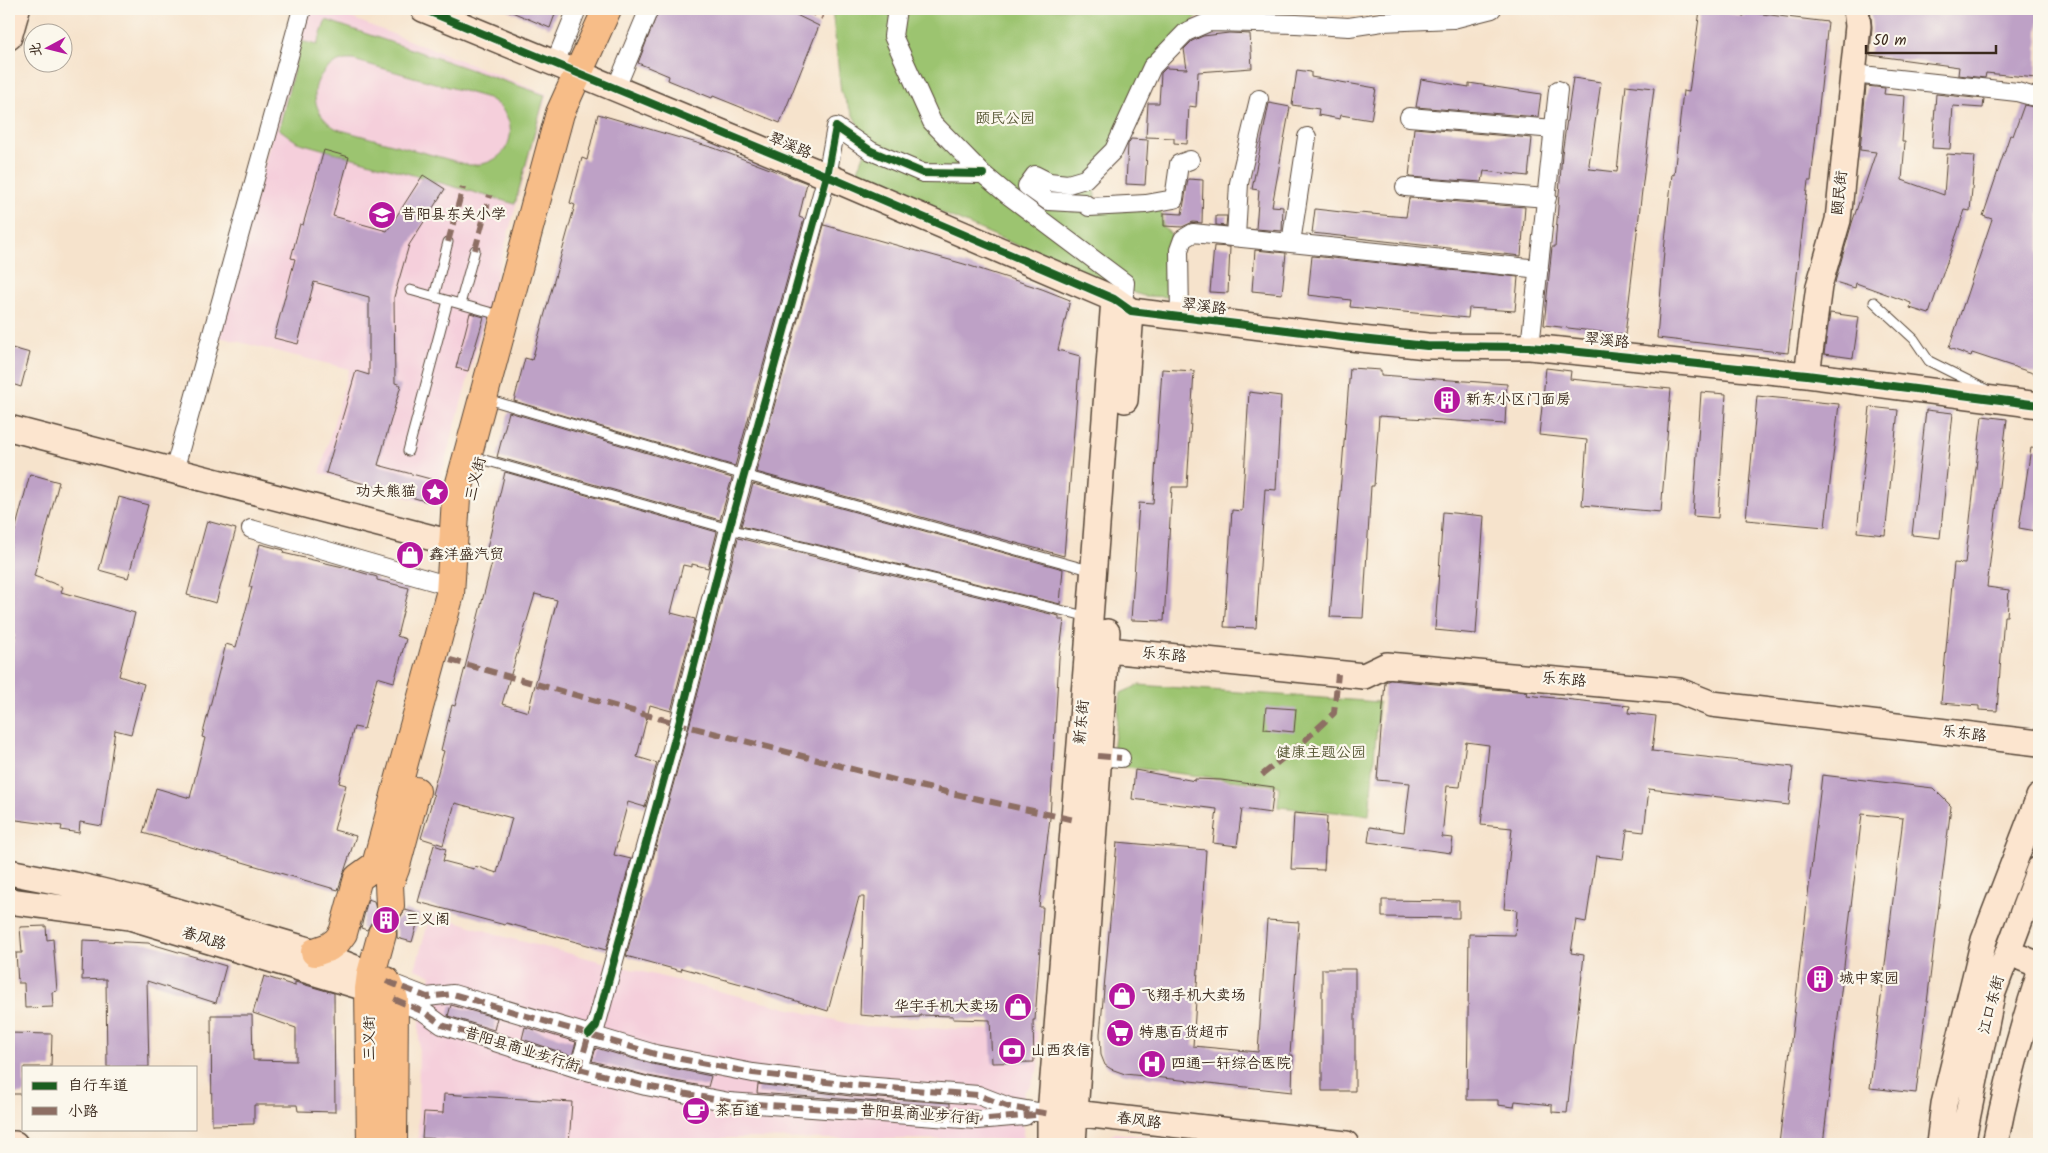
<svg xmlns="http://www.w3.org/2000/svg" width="2048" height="1153" viewBox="0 0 2048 1153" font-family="Kalam,'LXGW WenKai TC',sans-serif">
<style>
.built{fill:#f5cfdb}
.green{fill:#9cc46f;stroke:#6c7746;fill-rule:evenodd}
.building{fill:#bea1c6;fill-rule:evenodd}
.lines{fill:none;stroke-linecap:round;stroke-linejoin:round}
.lane-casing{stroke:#574638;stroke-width:11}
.street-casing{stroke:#574638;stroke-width:20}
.secondary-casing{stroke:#574638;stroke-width:28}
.primary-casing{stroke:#574638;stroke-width:30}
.lane{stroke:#fff;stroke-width:9}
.street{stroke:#fff;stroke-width:18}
.secondary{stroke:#fce5cf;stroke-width:25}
.primary{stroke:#f7bd88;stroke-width:28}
.quiet{stroke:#8d6e63;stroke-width:6;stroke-dasharray:12 6;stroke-linecap:butt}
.cycleway-casing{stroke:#fbf7ec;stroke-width:11}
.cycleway{stroke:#1b5e20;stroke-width:8}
.labels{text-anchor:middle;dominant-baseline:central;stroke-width:4.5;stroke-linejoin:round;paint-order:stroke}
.park-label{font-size:15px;fill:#585836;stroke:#fbf7ec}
.street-label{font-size:15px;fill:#3b2a1e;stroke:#fbf7ec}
.poi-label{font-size:15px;fill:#3b2a1e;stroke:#fbf7ec;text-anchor:start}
</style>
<rect width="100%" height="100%" fill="#fbf7ec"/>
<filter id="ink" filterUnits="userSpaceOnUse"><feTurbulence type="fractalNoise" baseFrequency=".02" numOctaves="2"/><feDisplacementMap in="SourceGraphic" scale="10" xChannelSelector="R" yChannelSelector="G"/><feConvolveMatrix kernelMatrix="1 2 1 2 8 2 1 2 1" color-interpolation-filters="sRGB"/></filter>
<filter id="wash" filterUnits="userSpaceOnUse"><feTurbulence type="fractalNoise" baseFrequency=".0096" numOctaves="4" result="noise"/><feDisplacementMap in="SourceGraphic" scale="20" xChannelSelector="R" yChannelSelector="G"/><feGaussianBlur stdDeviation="1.12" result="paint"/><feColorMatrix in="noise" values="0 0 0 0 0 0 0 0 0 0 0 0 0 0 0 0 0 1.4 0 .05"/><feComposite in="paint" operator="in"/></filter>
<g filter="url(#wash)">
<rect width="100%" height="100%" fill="#f6e3cc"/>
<path class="built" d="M305,9H328L547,94L433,505L320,473L349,369L219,337Z
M431,913L508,938L858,1026L1037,1031L1039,1066L1031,1085L1024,1092L1023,1140L722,1138L721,1144H418L419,1026L431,975L415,969Z
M1116,1133L1200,1144H1093Z"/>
<path class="green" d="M832,9H1205L1197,16L1156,69L1128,128L1096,185L1094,210L1161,208L1163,227L1171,234L1173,297L1144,296L1112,286L856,176L868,144L841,92Z
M326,20L545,95L515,204L297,142L279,129L301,41L317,45ZM345,60H353L488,98C526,119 513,167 469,165L337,129C305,111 308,69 345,60Z
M1139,685L1379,702L1369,815L1278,807L1279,786L1111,765L1121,693Z"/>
<g id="blocks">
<path class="building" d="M505,9H557L550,28Z
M659,9H784L819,26L780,123L713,96L712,98L668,80L669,76L638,63Z
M1870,9H2039L2036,78L1986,73L1985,78L1958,75L1959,67L1870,55L1872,27Z
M1700,10L1744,16L1745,12L1828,22L1811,181H1808L1788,353L1657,338L1664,251L1672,174L1674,175L1683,91L1689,92Z
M1229,33L1250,34L1252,68L1198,72L1196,107L1189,106L1187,144L1174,143V138L1146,137L1148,103H1159L1161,73L1166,68L1187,69L1184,49L1192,41L1203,36Z
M1297,70L1311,72V77L1376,88L1371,120L1341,115L1340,119L1318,115L1319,109L1292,105Z
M1573,78L1601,82L1589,164L1590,169L1617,172L1626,85L1654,88L1625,335L1544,325L1552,247H1555L1562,154Z
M1421,79L1469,87V83L1541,94L1538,117L1416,107Z
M1866,86L1885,88L1884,94L1905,96L1902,142H1905L1902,180L1944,195L1947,154L1975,156L1970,211L1965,210L1929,314L1910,308L1911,303L1856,283L1855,288L1835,282L1852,223L1876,152L1860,150Z
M1936,94L1984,99L1983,108L1953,106L1950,149L1932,148Z
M1269,103L1290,107L1272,206L1283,207L1282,231L1256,229L1259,190L1252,189Z
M2024,105L2039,108V375L1972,353L1971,356L1949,348L1992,219L1983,216L2010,135L2013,136Z
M598,114L714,148L807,183L799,217L804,219L735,466L514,401L525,358L532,360L575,205L570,203L582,158L587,160Z
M1414,128L1532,138L1528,176L1484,171L1482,182L1409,177Z
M1131,139L1148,140L1145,185L1126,184L1128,144Z
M324,150L349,157L333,216L387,231L423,175L445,189L409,245L394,297L395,383L401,385L378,465L438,481L432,503L326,473L356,371L369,375V297L314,282L298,344L274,338L295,259L291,258L300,224L303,225Z
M1188,179L1203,180L1202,223L1193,222L1182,227L1164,226V213L1182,214Z
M1409,198L1525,207L1521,256L1312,233L1315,209L1359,214V213L1406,217Z
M1216,216H1227L1226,226L1216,225Z
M824,225L964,264L1042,289L1070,300L1058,350L1080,356L1064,556L756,472Z
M1214,246L1230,247L1228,293L1210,292Z
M1255,250L1286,253L1282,294L1252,291Z
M1312,256L1518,277L1515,311L1469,308L1468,318L1350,307L1351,300L1308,295Z
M470,313L484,317L468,371L456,368Z
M1830,313L1859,317L1853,358L1824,354Z
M12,348L30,353L21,387L9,383V361Z
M1350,368L1381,370V375L1507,384L1505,424L1379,416L1374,486H1371L1363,618L1330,617Z
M1546,368L1571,371L1570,379L1671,389L1661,512L1582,505L1587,440L1539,435Z
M1162,369L1194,371L1187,487H1172L1164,621L1131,620L1139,503L1153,504Z
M1249,392L1281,396L1276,490L1265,489L1256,628L1224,627L1232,510L1242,511Z
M1701,392L1726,394L1718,518L1693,516Z
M1757,396L1839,404L1825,527L1746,520Z
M1870,407L1898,410L1885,535L1857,532Z
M1926,410L1953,413L1940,538L1912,535Z
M509,412L732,478L720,520L497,457Z
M1982,416L2007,419L1987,587L2009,590L2007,616H2004L1997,711L1979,710V706L1941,703L1954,563L1965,564Z
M2031,448L2039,449V511L2036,531L2019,528Z
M505,472L717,532L708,568L692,564V567L683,565L671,613L695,619L671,711L650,705L637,757L657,763L645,807L628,802L614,855L631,859L606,950L506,923L505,925L418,902L434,845L446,849L443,861L474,869L475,866L497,873L512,818L455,803L443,845L421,838L434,795L432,794L444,751L441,750L452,705L455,706L494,555L486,553ZM535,594L557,600L528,712L502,704Z
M30,474L59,482L34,576L63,587L61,592L135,613L119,676L144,684L131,734L115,730L102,826L80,822L79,833L61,830L62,826L9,819V662L15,635L9,634V553Z
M753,484L1063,569L1060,604L741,526Z
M119,497L148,505L128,578L99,570Z
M1443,512L1484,516L1476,634L1435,630Z
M207,521L236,529L216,603L187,595Z
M738,538L1059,616V620H1064L1059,658L1050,818L1039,907H1043L1035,1020H1033L1034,1062L992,1063L990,1020L953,1019V1016L920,1015V1017L895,1018L860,1015L864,897H859L828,1011L752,987L682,968L681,971L626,956L689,727Z
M260,544L284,550L283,553L343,567L377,577V580L409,588L397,636L406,639L394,682L377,677L364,729L354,727L339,783L346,785L334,830L356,836L338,890L143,833L156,788L190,798L205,738L202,737L226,644L236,647L252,587H249Z
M1390,680L1527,692L1526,695L1630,706L1629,713L1656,716L1652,751L1793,767L1789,805L1649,789L1644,832L1627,830L1623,859L1596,856L1586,922L1576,920L1571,953L1584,955L1567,1113L1552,1112V1105L1515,1101L1514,1107L1498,1105V1100H1467L1469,934L1515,935L1517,910L1504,909L1512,828L1481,825L1489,745L1466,742L1460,787L1447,786L1442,837L1453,838L1451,853L1368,842L1370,827L1404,832L1410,783L1377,780L1385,682Z
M1266,707L1296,709L1294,732L1264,729Z
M1135,770L1195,781V779L1221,780L1274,787L1271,813L1242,809L1237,846L1213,843L1217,809L1132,799Z
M1822,775L1933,788L1951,806L1916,1093L1870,1088L1903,818L1862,814L1823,1144H1779Z
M1294,813L1327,816L1324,870L1291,869Z
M1117,842L1206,850L1193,1046L1258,1052L1267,920L1299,922L1290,1055H1293L1292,1092L1125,1074L1111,1069L1105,1065L1101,1055L1100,1034Z
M368,899L374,901L377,914L382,919L371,923L367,930L361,928Z
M1382,900L1459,901V918L1382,917Z
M405,910L420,914L412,942L397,938V930L391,922L399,919Z
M46,926L47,940L53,939L57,991L52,992L53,1007L25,1008L24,983H18L16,953H22L20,927Z
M83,940L148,943L226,966L216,1003L147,981L149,1067H107L106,979L82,980Z
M1322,969H1355V1091H1322Z
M264,976L295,986V982L334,993L335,1112L298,1111L297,1105H254V1124L212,1125L211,1015H252L253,1060L296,1061V1028L253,1013Z
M451,1005L497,1018L494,1030L448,1016Z
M525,1027L576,1042L572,1056L522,1039Z
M9,1033L52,1034L51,1067H24V1094H9Z
M596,1048L652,1064L711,1076L708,1087L648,1076L592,1061Z
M758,1084L850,1096L950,1103V1107L757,1093Z
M444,1094L572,1102L569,1144H534L422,1138L424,1112L443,1113Z"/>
</g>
</g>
<g filter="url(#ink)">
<use href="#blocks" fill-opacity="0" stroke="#574638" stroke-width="1"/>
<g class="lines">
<g class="lane-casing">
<path id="lane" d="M410,290L503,316
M434,297L448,242
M1874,302L1914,339L1929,361L1985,389
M460,304L475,250
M497,402L744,475L1093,571
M408,451L448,301
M481,459L729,529L1089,617"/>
</g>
<g class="street-casing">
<path id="street" d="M897,9L893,36L932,122L983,174L1008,195L1125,283L1123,305
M555,63L577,9
M1853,74L2017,92L2039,98
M616,88L649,9
M1409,117L1554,129
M1190,160L1179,164L1174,199L1146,204L1089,207L1084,203L1048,201L1027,186L1035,175L1049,182L1068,184L1085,179L1114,150L1152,67L1186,32L1209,22L1296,24L1349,27L1382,22L1453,19L1492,9
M1405,187L1547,198
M1236,237L1239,183L1259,99
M1291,243L1539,269
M1180,318L1179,250L1183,239L1193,233L1291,243L1307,137
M1530,347L1558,90
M174,471L302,9
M251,529L450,586
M1098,756L1121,758
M386,981L427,997L453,994L655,1054L753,1073L851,1085L978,1095L1009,1107L1050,1114
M394,999L424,1012L442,1025L579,1069L646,1086L729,1102L977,1120L1025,1116
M579,1069L589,1034L596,1026L679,724L729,529L827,176L836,127L871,151L923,173L983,174"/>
</g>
<g class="secondary-casing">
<path id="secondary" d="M423,9L827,176L1114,299L1131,311L1351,338L1427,346L1530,347L1807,375L2039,405
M9,37L17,9
M1807,375L1819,286L1838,220L1858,26L1856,9
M1125,400L1131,311
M9,428L452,543
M1089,648L1364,676L1387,665L1679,691L1712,704L2039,743
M9,872L80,886L139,900L315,952L370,974
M9,901L130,917L369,989L387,997
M2022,958L2039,965
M1058,1114L1074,1113L1346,1144
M9,1144H15
M1050,1144V1114C1072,842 1095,571 1114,299
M1073,1144L1107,632
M1939,1144L1944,1104L1984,940L2039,797
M1962,1144L1992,995L2039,869
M1995,1144C2006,1087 2021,1031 2039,976"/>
</g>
<g class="primary-casing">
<path id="primary" d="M390,906L389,884L395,869L416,791
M315,952L329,947L337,941L343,933L358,878L376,865L450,594L456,498L560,113L607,9
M386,981L394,999L393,1144
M371,1144L369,989L371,974L382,934"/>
</g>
<use href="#lane" class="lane"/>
<use href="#street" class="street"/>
<use href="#secondary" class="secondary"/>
<use href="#primary" class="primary"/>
<path class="quiet" d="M805,9L823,17
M448,242L463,187
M475,250L490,195
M450,660L679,724L910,784L1074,820
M1098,756L1121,758
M1262,775L1302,743L1334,713L1338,674
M386,981L427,997L453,994L655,1054L753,1073L851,1085L978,1095L1009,1107L1050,1114
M394,999L424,1012L442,1025L579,1069L646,1086L729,1102L977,1120L1035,1115
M579,1069L589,1034"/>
<g class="cycleway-casing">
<path id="cycleway" d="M423,9L827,176L1114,299L1131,311L1351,338L1427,346L1530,347L1807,375L2039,405
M589,1034L596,1026L679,724L729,529L827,176L836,127L871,151L923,173L983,174"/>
</g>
<use href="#cycleway" class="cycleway"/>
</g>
</g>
<defs>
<g id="school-disc" transform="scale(1.4375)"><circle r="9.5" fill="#b5179e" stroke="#fbf7ec"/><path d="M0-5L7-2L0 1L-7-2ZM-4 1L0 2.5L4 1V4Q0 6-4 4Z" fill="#fff"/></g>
<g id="building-disc" transform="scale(1.4375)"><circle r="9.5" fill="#b5179e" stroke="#fbf7ec"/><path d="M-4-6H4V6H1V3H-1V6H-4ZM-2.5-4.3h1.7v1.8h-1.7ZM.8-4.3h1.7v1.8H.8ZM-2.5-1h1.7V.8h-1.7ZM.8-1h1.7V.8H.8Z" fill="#fff"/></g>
<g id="sight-disc" transform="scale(1.4375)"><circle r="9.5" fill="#b5179e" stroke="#fbf7ec"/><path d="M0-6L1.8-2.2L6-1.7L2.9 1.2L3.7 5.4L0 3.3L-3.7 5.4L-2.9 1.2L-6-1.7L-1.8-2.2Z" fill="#fff"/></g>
<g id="shop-disc" transform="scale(1.4375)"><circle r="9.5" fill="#b5179e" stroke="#fbf7ec"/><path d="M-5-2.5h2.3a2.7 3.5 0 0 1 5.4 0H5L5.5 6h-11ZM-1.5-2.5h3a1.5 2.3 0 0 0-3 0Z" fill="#fff"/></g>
<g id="supermarket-disc" transform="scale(1.4375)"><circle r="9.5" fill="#b5179e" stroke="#fbf7ec"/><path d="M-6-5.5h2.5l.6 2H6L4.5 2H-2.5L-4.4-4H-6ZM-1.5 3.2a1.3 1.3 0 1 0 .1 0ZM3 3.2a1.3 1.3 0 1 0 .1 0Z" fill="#fff"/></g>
<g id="bank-disc" transform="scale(1.4375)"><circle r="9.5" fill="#b5179e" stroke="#fbf7ec"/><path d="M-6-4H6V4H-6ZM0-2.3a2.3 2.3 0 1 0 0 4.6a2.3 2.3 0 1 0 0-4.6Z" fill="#fff"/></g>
<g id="hospital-disc" transform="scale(1.4375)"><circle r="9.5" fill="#b5179e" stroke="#fbf7ec"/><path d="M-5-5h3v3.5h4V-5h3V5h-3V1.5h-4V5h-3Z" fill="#fff"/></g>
<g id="cafe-disc" transform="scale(1.4375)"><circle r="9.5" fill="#b5179e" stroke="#fbf7ec"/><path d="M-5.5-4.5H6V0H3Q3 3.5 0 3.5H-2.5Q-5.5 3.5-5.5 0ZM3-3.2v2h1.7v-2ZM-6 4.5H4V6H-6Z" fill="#fff"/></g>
</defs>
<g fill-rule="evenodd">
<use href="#school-disc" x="382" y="215"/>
<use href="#building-disc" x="1447" y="400"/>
<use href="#sight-disc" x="435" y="492"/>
<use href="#shop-disc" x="410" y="555"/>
<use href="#building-disc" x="386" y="920"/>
<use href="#building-disc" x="1820" y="979"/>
<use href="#shop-disc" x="1122" y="996"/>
<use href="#shop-disc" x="1018" y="1007"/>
<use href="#supermarket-disc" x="1120" y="1033"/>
<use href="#bank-disc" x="1012" y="1051"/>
<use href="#hospital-disc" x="1152" y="1064"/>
<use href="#cafe-disc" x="696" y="1111"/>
</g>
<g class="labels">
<g class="park-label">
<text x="1005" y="119">颐民公园</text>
<text x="1321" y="753">健康主题公园</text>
</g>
<g class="street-label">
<text transform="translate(790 146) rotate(23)">翠溪路</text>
<text transform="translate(1840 193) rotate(-84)">颐民街</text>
<text transform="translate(1204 307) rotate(7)">翠溪路</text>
<text transform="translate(1607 341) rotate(6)">翠溪路</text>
<text transform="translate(476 479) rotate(-76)">三义街</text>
<text transform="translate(1164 655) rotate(6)">乐东路</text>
<text transform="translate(1564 680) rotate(5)">乐东路</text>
<text transform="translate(1082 722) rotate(-85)">新东街</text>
<text transform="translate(1964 734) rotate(7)">乐东路</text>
<text transform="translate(204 939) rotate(17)">春风路</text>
<text transform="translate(1992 1005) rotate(-75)">江口东街</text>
<text transform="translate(370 1038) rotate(-90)">三义街</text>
<text transform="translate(522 1050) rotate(17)">昔阳县商业步行街</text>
<text transform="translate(920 1115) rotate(4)">昔阳县商业步行街</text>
<text transform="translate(1139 1121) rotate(7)">春风路</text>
</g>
<g class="poi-label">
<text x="401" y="215">昔阳县东关小学</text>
<text x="1466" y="400">新东小区门面房</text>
<text x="416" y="492" text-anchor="end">功夫熊猫</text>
<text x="429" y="555">鑫洋盛汽贸</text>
<text x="405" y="920">三义阁</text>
<text x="1839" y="979">城中家园</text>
<text x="1141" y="996">飞翔手机大卖场</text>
<text x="999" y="1007" text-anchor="end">华宇手机大卖场</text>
<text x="1139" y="1033">特惠百货超市</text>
<text x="1031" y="1051">山西农信</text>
<text x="1171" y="1064">四通一轩综合医院</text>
<text x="715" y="1111">茶百道</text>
</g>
</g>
<rect width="2048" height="1153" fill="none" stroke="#fbf7ec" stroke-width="30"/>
<rect x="22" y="1066" width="175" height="65" fill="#fbf7ec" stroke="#aea59a"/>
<rect x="32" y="1082" width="25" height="8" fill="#1b5e20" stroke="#aea59a"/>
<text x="68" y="1090" font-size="15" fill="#3b2a1e">自行车道</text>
<rect x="32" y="1107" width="25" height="8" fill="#8d6e63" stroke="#aea59a"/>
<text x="68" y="1116" font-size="15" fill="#3b2a1e">小路</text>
<g transform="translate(48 48) rotate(263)"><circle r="24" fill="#fbf7ec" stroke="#aea59a"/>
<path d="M0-4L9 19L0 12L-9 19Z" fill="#b5179e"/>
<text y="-8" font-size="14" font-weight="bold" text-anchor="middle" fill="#3b2a1e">北</text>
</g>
<path d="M1866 45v8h130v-8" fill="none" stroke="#3b2a1e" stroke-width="2.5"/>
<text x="1873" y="45" font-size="15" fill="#3b2a1e" stroke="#fbf7ec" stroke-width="4" paint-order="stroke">50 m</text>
</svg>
